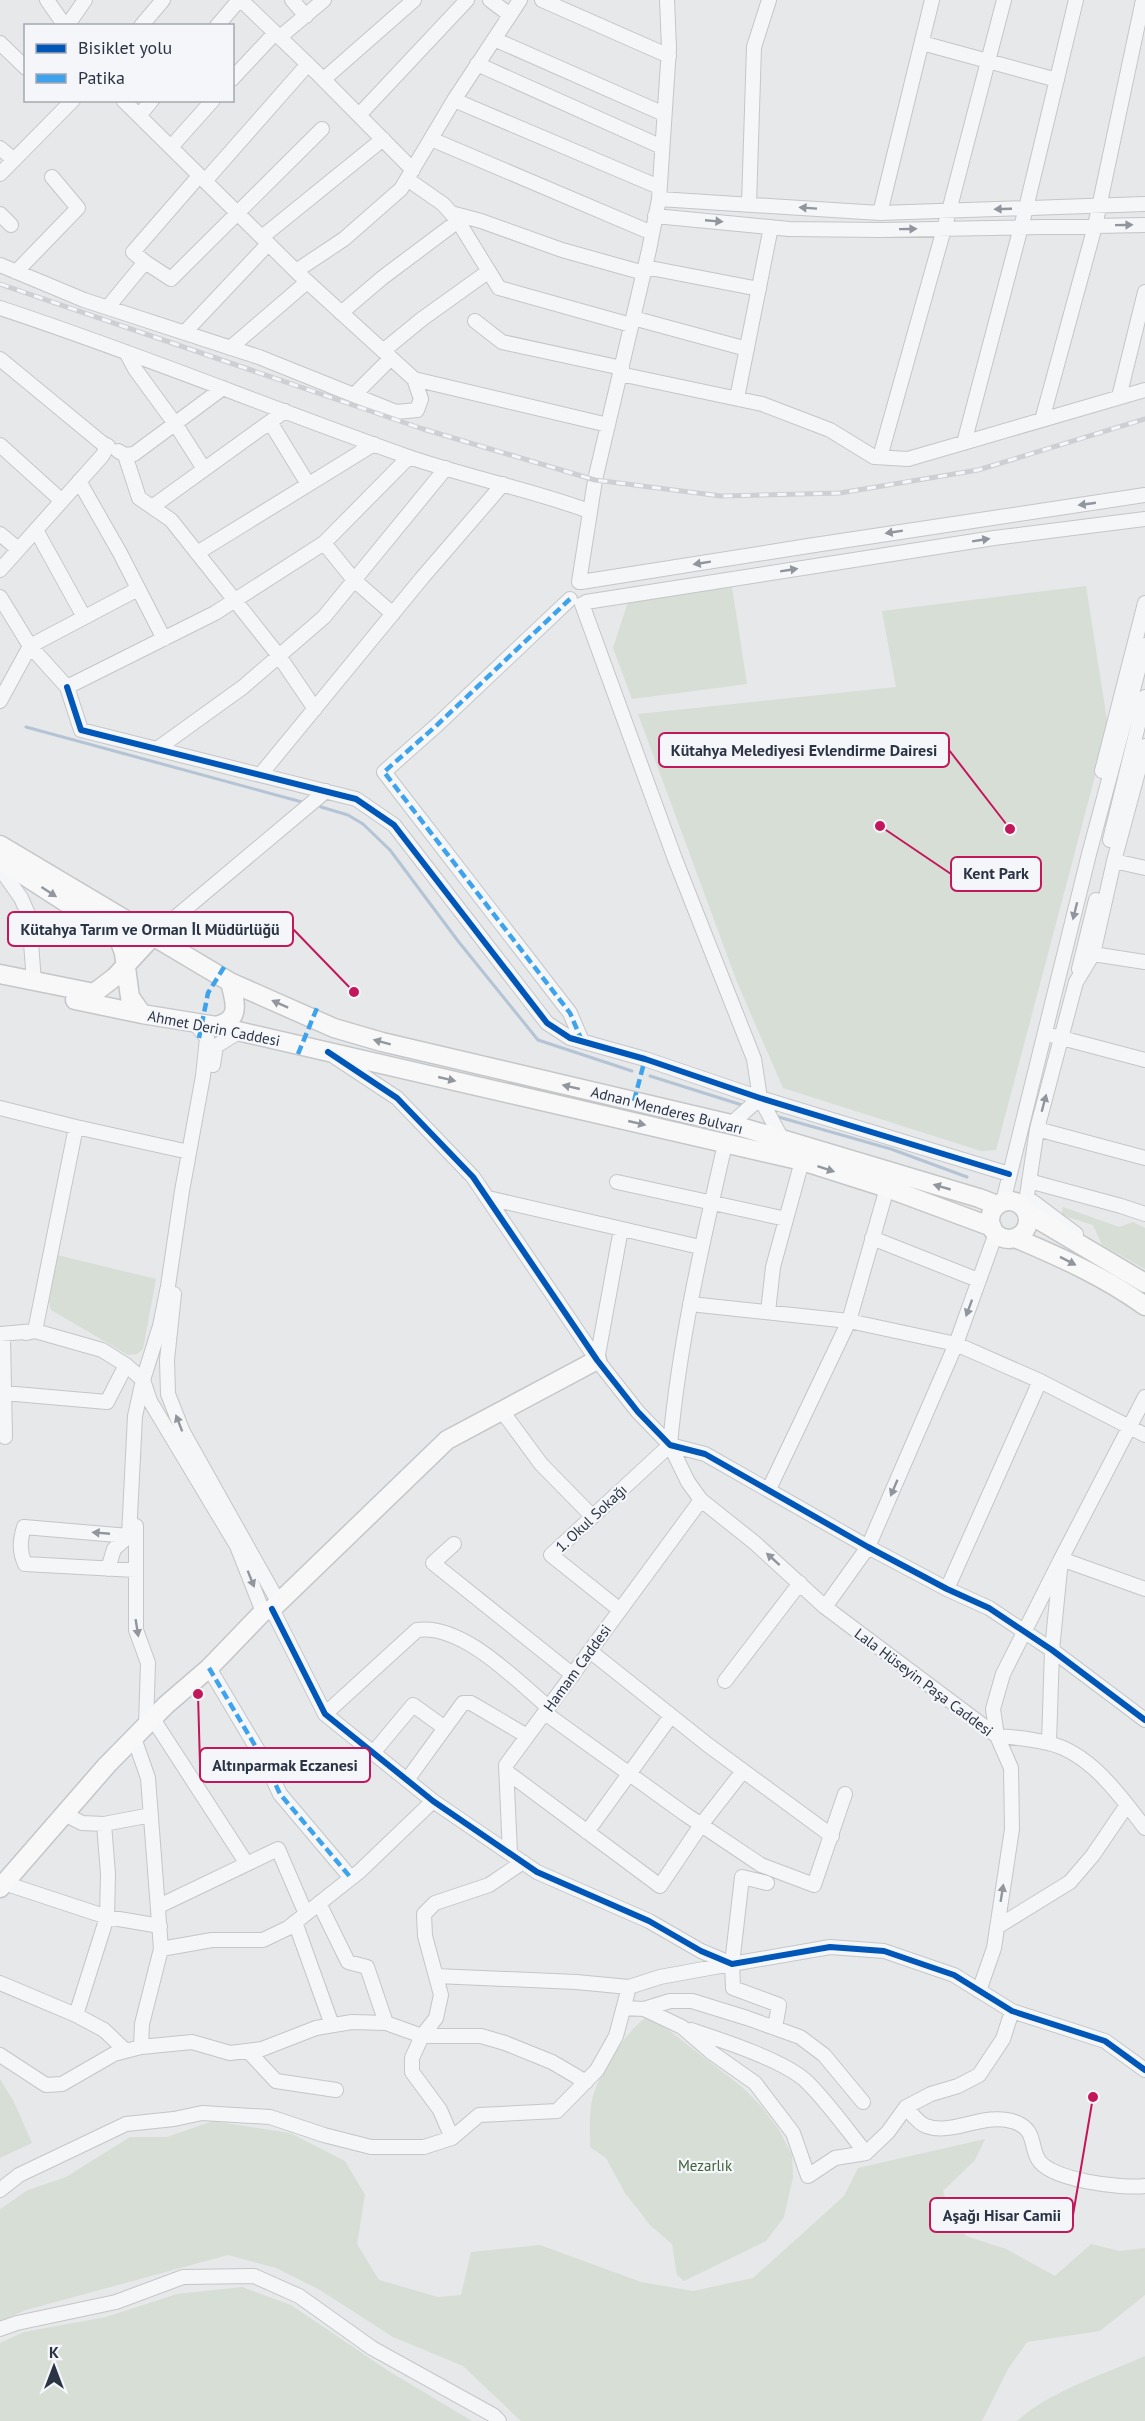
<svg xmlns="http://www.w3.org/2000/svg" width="1145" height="2421" viewBox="0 0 1145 2421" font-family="'PT Sans',sans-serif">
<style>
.green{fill:#d6ded6}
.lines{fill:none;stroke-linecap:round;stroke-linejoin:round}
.stream{stroke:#b4c4d5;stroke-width:3}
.street-casing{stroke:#c4c6c8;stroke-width:16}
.secondary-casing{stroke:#c4c6c8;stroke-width:21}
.street{stroke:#f5f6f7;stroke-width:14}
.secondary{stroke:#f8f8f8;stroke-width:18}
.rail-casing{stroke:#cecfd2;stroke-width:5}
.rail{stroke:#f4f6f9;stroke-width:3;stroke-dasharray:9;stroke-linecap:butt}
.quiet{stroke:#3ea3ec;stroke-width:4.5;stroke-dasharray:9 4.5;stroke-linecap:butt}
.cycleway-casing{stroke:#f4f6f9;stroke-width:10}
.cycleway{stroke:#0057b8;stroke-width:6}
.oneway{fill:#90959e}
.oneway2{fill:#92969e}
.labels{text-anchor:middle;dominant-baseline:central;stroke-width:4.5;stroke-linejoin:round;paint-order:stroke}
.street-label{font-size:15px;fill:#2b3445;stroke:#f4f6f9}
.park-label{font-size:15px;fill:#3f6138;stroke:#f4f6f9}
.leader{fill:none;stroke:#c2185b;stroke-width:2}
.callout-dot{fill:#c2185b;stroke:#f4f6f9;stroke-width:2}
.callout{fill:#f4f6f9;stroke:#c2185b;stroke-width:2}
.callout-label{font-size:16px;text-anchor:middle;font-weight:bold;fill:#2b3445}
</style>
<rect width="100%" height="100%" fill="#e6e8ea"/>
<path class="green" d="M1086,586L1108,727L996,1150L981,1151L783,1088L737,982L638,714L896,687L882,611Z
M732,587L747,684L632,699L613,648L628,602Z
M1063,1207L1119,1227L1133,1222L1145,1228V1269L1102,1245L1093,1225L1061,1215Z
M57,1255L156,1279L143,1349L137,1354L128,1355L51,1310L49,1302Z
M645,2018L657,2021L742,2087L761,2106L779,2130L792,2155L793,2177L784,2217L766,2241L684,2281L677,2275L672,2244L650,2225L625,2193L606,2158L590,2147C590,2132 589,2114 592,2100C598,2075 625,2033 645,2018Z
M0,2079L14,2102L32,2143L0,2158Z
M213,2121L290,2133L345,2161L365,2195L357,2244L379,2280L438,2297L461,2295L471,2252L540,2245L641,2282L693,2291L753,2278L844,2196L858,2168L985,2139L975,2160L943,2191L949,2211L966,2236L1006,2249L1055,2276L1091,2244L1119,2251L1145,2248V2295L1100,2331L1027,2342L1008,2369L982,2421H521L463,2366L393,2337L320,2290L276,2268L228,2255L26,2310L0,2321V2209L28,2190L66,2177L130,2137H167Z
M242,2287L291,2305L387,2370L472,2421H0V2343L24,2332L106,2317L177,2294Z
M1145,2356V2421H1017C1052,2390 1103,2375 1145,2356Z"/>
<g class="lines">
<path class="stream" d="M26,727L302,802
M321,807L348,815L363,824L390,850L458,941L538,1040L632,1071
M650,1076L742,1105
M775,1116L891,1149L967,1177"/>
<g class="street-casing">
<path id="street" d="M47,0L65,26
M241,0L319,75L413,170
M292,0L306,16
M490,0L510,15
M542,0L669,56
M67,26L85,0
M141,26L163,0
M217,26L239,0
M280,37L324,0
M494,39L664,114
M0,43L26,68
M922,43L1057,80
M477,64L662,147
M232,79L275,33
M324,79L414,0
M123,100L300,275L414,379L608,425
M454,100L659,187
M359,115L467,0
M139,116L152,100
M431,139L652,233
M171,147L213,100
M0,148L14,160
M0,174L73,100
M407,179L443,204L458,221L499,288L631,325
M205,181L308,64
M659,199L880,213L1145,204
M749,204L754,47L769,0
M451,213L481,221L562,250L644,273
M880,213L932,0
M0,214L11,225
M655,216L789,229L881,230L1145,225
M262,237L383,139
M145,262L171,279L322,129
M0,265L84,300L259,357L396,412L417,410L421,399L414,379
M645,267L759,289
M296,271L344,239L401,189L454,100L520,0
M16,272L78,208L52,177
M108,307L145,262L133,252L199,176
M0,308C137,353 270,408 406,456C466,477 529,489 589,511
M341,313L382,278L458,221
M633,318L747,349
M475,321L502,342L622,368
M185,332L268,244
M230,348L307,282
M383,351L422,319L489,271
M126,352L135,369L176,425L204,469
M0,359L102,443L108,446L102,456L0,570
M620,374L762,404L830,430L874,457L908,459L1145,390
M354,395L391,358
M1119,397L1145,292
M737,398L771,227
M1042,420L1095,226L1143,0
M270,422L308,484
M964,443L1026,208L1076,0
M0,445L62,501
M118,451L125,455L134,454L223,388
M125,455L139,498L171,520L279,656L315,709
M880,457L949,211L1004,0
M79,481L120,553L164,639
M152,507L285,411
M36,530L84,617
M0,534L18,549
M324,543L354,580L393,614
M197,553L374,444
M579,582L595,480L649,250L659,199L669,48L667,0
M581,582L808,546L1145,495
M138,589L30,646L67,687L215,613L324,543L409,457
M0,597L30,646L0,701
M570,599L437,725L384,772L570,1013L582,1041
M586,602L994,538L1145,519
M582,604L675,859L754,1059L760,1098L782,1139
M67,687L81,730L356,799L394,825L547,1023L570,1038L645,1059L760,1098L1009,1174
M157,749L243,687L324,617L446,468
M1102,771L1145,603
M261,774L422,578L503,484
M1110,840L1145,697
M1114,861L1145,868
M0,868L21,898L29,916L34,982
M152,937L326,791
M1093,954L1145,962
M1079,969L1096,900
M1054,1036L1145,1060
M335,1057L397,1098L473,1177L597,1360L638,1412L670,1445L705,1454L868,1547L947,1589L989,1608L1052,1650L1145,1720
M213,1065L216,1046L239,1032
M0,1108L76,1127L189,1152
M731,1124L760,1098
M1037,1129L1145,1158
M1029,1181L1121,1206L1145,1214
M617,1182L786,1219
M488,1198L700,1247
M1028,1198L1076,1234
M1003,1202L1089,854L1145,645
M1025,1209L1037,1129L1076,982L1093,954L1114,861L1145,746
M872,1238L978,1280
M174,1294L167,1360L168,1394L183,1432L279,1603
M690,1304L849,1321L956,1344L1040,1381L1145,1435
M768,1312L773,1267L802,1161
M26,1333L35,1331L76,1127
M0,1334L35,1331L102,1350L126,1365L143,1380L150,1401L237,1546L263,1612
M3,1339L5,1437
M597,1360L621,1229
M4,1393L107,1402L126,1365
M502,1411L541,1464L592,1516
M670,1445L688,1482L701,1500L755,1543L825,1607L997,1736L1011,1768L1012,1829L994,1948L979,1991
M670,1445C679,1343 702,1244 725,1144
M769,1489L849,1321L887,1188
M136,1526V1630L148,1663L146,1725
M454,1544L433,1563L573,1675
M108,1569L114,1549L129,1536H134
M135,1570L25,1564C19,1551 20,1540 24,1527L129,1536L135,1416L143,1380L160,1326L168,1286L182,1191L203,1076L207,1038L194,1022
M947,1589L1040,1381
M1145,1589L1061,1559L1003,1674L993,1709L997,1736C1013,1737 1031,1739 1048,1743C1091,1753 1120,1796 1145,1828
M825,1607L868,1547L956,1344L996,1233
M272,1609L325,1714L433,1801L537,1872L649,1921L701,1951L732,1964L830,1947L884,1951L954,1975L1012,2011L1105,2041L1145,2070
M620,1610L551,1555L670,1445
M590,1651L708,1745L832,1836
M209,1668L266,1764L280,1794L351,1878
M725,1681L800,1583
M545,1713L685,1814L761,1865L814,1885L845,1794
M325,1714L417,1630C462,1623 516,1680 548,1707
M153,1719L247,1864
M134,1738L148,1778L161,1949L142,2024L141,2047
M1049,1743L1052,1650L1061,1559L1145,1397
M373,1753L413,1705L445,1728
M507,1772L660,1886L701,1825L743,1771
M407,1780L463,1703H471L527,1736
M64,1814L82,1823L104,1824L151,1815
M587,1832L671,1716
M510,1853L506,1765L701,1500
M4,1883L107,1917L160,1926
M767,1883L742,1877L732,1964L733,1988L779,2005L775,2028
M319,1903L348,1962L367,1967L386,2023
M159,1906L278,1849L306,1914
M295,1922L332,2025
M997,1927L1070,1882L1093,1855L1127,1805
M161,1949L212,1940H263L288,1928L360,1871L433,1801
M436,1976L576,1982L629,1987
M0,1983L76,2015L104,2030L126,2051
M624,2008L644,2009L682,2027L711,2052L755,2083L793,2133L808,2176L835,2158L866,2153L888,2132L906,2107L931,2094L958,2086L979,2075L1003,2039L1012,2011
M644,2009L670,2001H692L747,2018L800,2037L824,2055L863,2102
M76,2015L107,1917L108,1874L104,1824
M691,2030C721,2040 783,2060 806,2081C827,2101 847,2130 866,2153
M248,2051L276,2081L336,2090
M0,2055L46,2085L62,2084L114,2054L141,2047L192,2042L230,2053L262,2049L316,2028L352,2022L386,2023L422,2036H481L505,2043L552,2062L586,2082
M906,2107C911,2113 918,2123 926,2126C953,2136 984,2111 1015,2122C1036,2130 1030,2145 1038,2159C1049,2180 1122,2189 1145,2186
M452,2138L440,2110L412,2072V2058L422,2036L436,2018L441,1995L425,1936L424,1914L435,1903L489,1885L523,1862
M0,2190L19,2175L126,2124L174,2119L202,2113L270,2117L324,2135L371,2147H424L452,2138L479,2115L557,2111L597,2070L616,2036L629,1987L660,1977L731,1964
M0,2329L17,2323L116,2302L183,2277L254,2276L299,2296L372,2348L493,2415L499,2421"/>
</g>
<g class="secondary-casing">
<path id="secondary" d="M0,845L230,982L334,1028L382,1042L731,1124L979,1198L997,1205
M0,860L118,936L124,953L130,997L142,1014L216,1026L802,1161L887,1188L992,1227
M0,974L94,993L115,977L152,937
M75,1000L142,1014
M216,1026C242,1020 235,1002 230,982
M990 1220a19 19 0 1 1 38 0a19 19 0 1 1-38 0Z
M1027,1213L1145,1283
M1015,1238C1060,1257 1105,1277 1145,1306
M0,1888L107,1765L166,1705L209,1668L263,1612L272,1609L447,1440L597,1360"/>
</g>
<use href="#street" class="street"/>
<use href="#secondary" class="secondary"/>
<g class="rail-casing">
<path id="rail" d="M0,284L423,429L595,480L721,496L840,493L978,470L1145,419"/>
</g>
<use href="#rail" class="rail"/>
<path class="quiet" d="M570,599L437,725L384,772L570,1013L582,1041
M199,1038L208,993L226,964
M298,1054L317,1008
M634,1101L645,1059
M209,1668L266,1764L280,1794L351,1878"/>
<g class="cycleway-casing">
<path id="cycleway" d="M67,687L81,730L356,799L394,825L547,1023L570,1038L645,1059L760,1098L1009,1174
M328,1052L397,1098L473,1177L597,1360L638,1412L670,1445L705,1454L868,1547L947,1589L989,1608L1052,1650L1145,1720
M272,1609L325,1714L433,1801L537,1872L649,1921L701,1951L732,1964L830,1947L884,1951L954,1975L1012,2011L1105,2041L1145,2070"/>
</g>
<use href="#cycleway" class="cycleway"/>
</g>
<defs><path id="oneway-solid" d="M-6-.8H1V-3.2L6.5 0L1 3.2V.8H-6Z" transform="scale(1.5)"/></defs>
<g class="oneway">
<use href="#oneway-solid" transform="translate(808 208) rotate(-176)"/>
<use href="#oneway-solid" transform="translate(1003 209) rotate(178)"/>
<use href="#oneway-solid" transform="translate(714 221) rotate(5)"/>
<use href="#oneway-solid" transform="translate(1124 225) rotate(-1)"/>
<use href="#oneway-solid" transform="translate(908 229) rotate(-1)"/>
<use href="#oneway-solid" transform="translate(1087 504) rotate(172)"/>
<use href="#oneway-solid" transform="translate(894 532) rotate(171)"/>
<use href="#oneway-solid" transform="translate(981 540) rotate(-9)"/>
<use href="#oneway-solid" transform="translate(702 563) rotate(171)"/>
<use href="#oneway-solid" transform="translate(789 570) rotate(-9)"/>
<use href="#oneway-solid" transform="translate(1075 911) rotate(104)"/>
<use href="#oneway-solid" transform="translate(1044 1103) rotate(-75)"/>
<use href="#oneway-solid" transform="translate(969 1308) rotate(110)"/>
<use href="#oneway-solid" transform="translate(179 1423) rotate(-111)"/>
<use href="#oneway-solid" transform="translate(894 1488) rotate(113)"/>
<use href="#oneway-solid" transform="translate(101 1533) rotate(-175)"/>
<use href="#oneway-solid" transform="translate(773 1559) rotate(-138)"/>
<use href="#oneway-solid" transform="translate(251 1579) rotate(68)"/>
<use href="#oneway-solid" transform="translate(137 1628) rotate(81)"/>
<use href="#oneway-solid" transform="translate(1002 1893) rotate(-81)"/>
</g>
<g class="oneway2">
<use href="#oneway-solid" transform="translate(49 892) rotate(33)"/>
<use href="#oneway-solid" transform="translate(280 1004) rotate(-156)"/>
<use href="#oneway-solid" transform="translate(382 1042) rotate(-165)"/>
<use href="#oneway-solid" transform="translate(447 1079) rotate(13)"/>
<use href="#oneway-solid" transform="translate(571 1087) rotate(-167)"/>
<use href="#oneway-solid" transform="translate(637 1123) rotate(13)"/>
<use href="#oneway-solid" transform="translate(826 1169) rotate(18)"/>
<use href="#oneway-solid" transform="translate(942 1187) rotate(-164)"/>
<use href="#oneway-solid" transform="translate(1068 1261) rotate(27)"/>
</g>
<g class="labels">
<g class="street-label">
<text transform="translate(214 1028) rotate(11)">Ahmet Derin Caddesi</text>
<text transform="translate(667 1110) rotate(14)">Adnan Menderes Bulvarı</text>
<text transform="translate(591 1518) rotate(-43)">1. Okul Sokağı</text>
<text transform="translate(577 1668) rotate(-54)">Hamam Caddesi</text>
<text transform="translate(924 1682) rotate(37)">Lala Hüseyin Paşa Caddesi</text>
</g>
<g class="park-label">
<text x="705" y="2165">Mezarlık</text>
</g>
</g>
<path class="leader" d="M1010 829L949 750M880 826L951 874M354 992L293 929M198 1694L200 1765M1093 2097L1073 2215"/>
<g class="callout-dot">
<circle cx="1010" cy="829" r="6"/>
<circle cx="880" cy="826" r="6"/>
<circle cx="354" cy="992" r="6"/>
<circle cx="198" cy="1694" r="6"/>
<circle cx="1093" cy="2097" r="6"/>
</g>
<g class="callout">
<rect x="659" y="733" width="290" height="34" rx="6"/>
<rect x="951" y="857" width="90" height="34" rx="6"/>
<rect x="8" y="912" width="285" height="34" rx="6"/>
<rect x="200" y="1748" width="170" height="34" rx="6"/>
<rect x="930" y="2198" width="143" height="34" rx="6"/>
</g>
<g class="callout-label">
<text x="804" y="756">Kütahya Melediyesi Evlendirme Dairesi</text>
<text x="996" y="879">Kent Park</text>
<text x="150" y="935">Kütahya Tarım ve Orman İl Müdürlüğü</text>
<text x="285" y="1771">Altınparmak Eczanesi</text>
<text x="1002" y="2221">Aşağı Hisar Camii</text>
</g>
<rect x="24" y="24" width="210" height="78" fill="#f4f6f9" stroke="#a4a8b1" stroke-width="1.5"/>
<rect x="36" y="44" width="30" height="9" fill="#0057b8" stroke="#a4a8b1" stroke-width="1.5"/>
<text x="78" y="54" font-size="18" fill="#2b3445">Bisiklet yolu</text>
<rect x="36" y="74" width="30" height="9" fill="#3ea3ec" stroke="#a4a8b1" stroke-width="1.5"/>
<text x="78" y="84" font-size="18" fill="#2b3445">Patika</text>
<g transform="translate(54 2367)" stroke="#f4f6f9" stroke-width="4.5" paint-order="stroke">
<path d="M0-4.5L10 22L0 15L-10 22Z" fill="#2b3445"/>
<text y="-9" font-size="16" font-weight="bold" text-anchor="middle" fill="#2b3445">K</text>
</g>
</svg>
